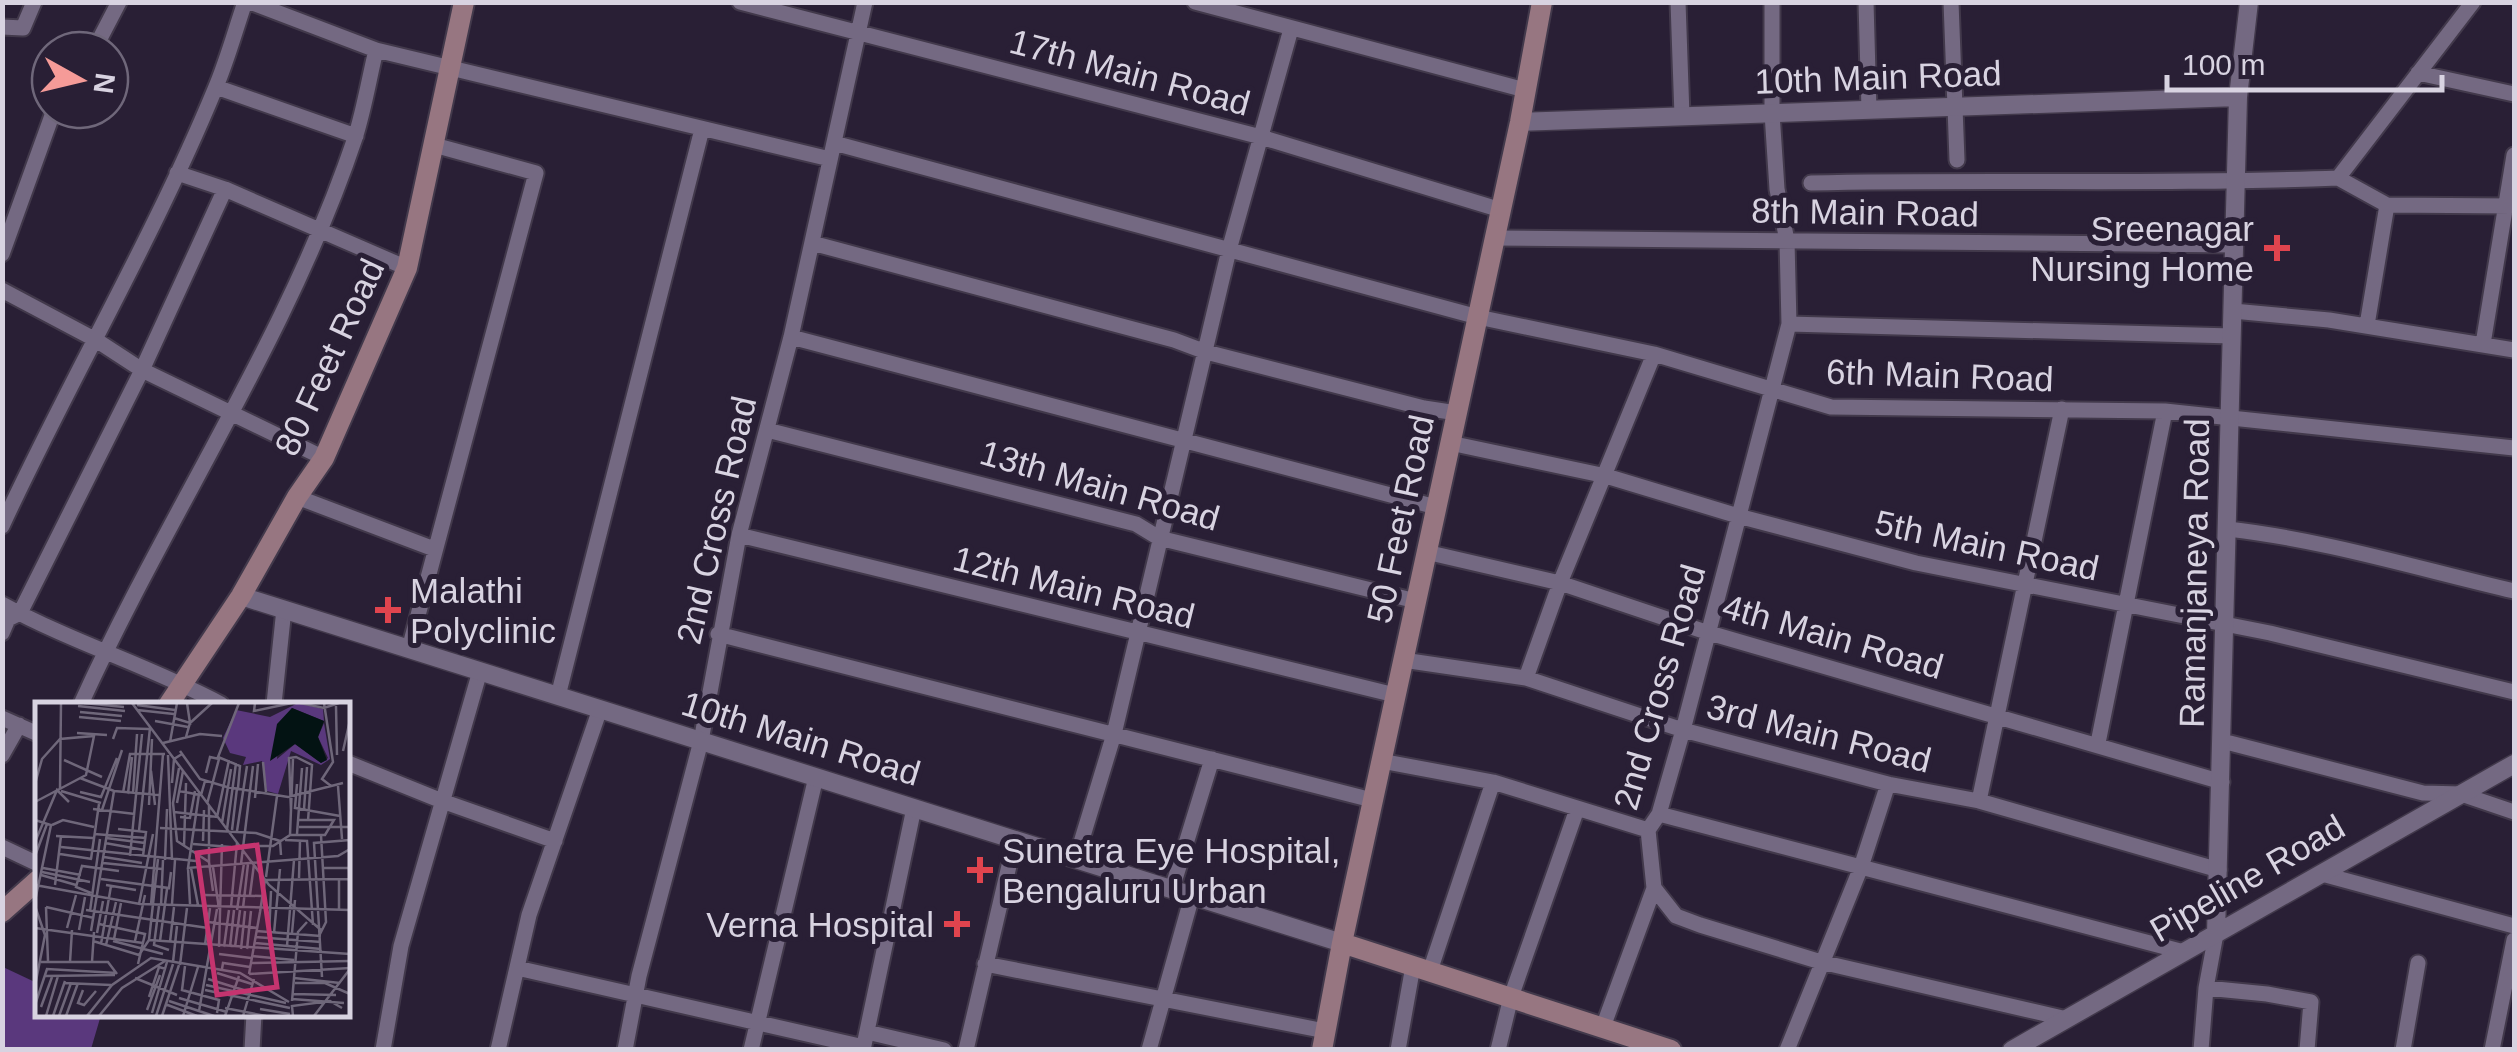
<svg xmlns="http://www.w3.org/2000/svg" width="2517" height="1052" viewBox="0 0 2517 1052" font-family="Helvetica,sans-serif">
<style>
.green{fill:#5a387d}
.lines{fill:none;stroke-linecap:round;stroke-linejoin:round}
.minor-casing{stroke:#42394b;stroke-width:19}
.tertiary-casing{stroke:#42394b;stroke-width:21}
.secondary-casing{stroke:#42394b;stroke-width:24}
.minor{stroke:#746982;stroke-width:15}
.tertiary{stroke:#746982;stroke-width:18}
.secondary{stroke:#977681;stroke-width:20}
.health-dot{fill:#e0444e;stroke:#291f35;stroke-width:4}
.labels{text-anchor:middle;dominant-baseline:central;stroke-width:10;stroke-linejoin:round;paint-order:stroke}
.street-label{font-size:35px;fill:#d8d3e1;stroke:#291f35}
.poi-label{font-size:35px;fill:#d8d3e1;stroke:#291f35;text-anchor:end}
.inset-road{fill:none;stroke:#6f677a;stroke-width:2.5}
.view{fill:#c5346f;fill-opacity:0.15;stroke:#c5346f;stroke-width:5}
.inset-edge{fill:none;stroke:#d8d3e1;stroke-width:5}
</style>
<rect width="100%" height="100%" fill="#291f35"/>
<path class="green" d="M3,967L37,983L38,1014L101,1015L91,1049H3Z"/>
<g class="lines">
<g class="minor-casing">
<path id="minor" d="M250,2L376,50L830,159
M740,2L1261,137L1501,210
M1195,2L1525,90
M1678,2L1682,116
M1866,2L1869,110
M1951,2L1957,160
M2,27L23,28L34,2
M94,50L119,2
M2418,73L2514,94
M216,87L356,136
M834,143L1478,317L1654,354L1831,407L2165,411L2514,448
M177,173L225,189L407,268
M2338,178L2387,205L2511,206
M1811,183C1987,179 2162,185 2338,178L2473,2
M1495,238L2235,245
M812,243L1174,340L1206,352L1424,408L1457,413
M2,254L54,110
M2,290L96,340L142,370L324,458
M2233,311L2329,320L2514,350
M1789,324L2232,336
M2367,325L2387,205
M791,337L1436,507
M2483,344L2514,155
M767,430L1136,524L1159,538L1416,601
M1450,443L1606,476L1738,516L1916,563L2270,633L2514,692
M297,497L434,549
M2,526C70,379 153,239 215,89C227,61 235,31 245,2
M2228,529C2325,540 2419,569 2514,591
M739,535L1395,695
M1426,552L1560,583L1706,632L2222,782
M2,604C73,643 150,666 221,704
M2,633L8,619L20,613L142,370L225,189
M718,634L1372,800
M409,649L536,173L434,145
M1403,660L1526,678L1683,730L1888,784L1979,801L2219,870
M1526,678L1560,583L1654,354
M558,696L702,129
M81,704C167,514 288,338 355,138C364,110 369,79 376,50
M274,704L284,609
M2,718L38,734
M2098,743L2165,411
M2223,744L2230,743L2423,793L2461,794L2514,812
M2,755L19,725
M1381,761L1493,782L1648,830
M348,763L442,801L555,841
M1979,801L2062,409
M1659,814L2184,952
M2,847L38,864
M1076,859L1114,734L1229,250L1291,29
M2322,874L2514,926
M1654,888L1676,916L1700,925L1821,962L2067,1019
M1172,889L1212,759
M985,964L1325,1031
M517,968L864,1047
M1430,971L1493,782
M2206,988L2267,994L2311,1002L2307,1050
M1603,1027L1654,888L1648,830L1659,814L1683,730L1789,324L1787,241L1777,189L1772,113V2
M867,1032L944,1050
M252,1050L254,1014
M383,1050L401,946L480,671
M498,1050L529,915L600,709
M625,1050L639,976L701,741L739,535L791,337L865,2
M751,1050L816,777
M863,1050L914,808
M966,1050L1015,840
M1149,1050L1192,896
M1398,1050L1413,966
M1498,1050L1511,997L1577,809
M1787,1050L1861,867L1888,784
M2201,1050L2206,988L2216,934
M2403,1050L2418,963
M2492,1050L2514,940"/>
</g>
<g class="tertiary-casing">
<path id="tertiary" d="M1520,122L2238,97
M241,596L1342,943
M2216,934L2238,97L2249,2
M2012,1050L2514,764"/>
</g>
<g class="secondary-casing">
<path id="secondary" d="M169,704L241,596L297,497L324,458L407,268L464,2
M2,912L38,880
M1342,943L1671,1050
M1322,1050L1342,943L1520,122L1542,2"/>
</g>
<use href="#minor" class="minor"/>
<use href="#tertiary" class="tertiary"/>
<use href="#secondary" class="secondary"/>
</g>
<g class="health-dot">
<path d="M2272 233h10v10h10v10h-10v10h-10v-10h-10v-10h10z"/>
<path d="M383 595h10v10h10v10h-10v10h-10v-10h-10v-10h10z"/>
<path d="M975 855h10v10h10v10h-10v10h-10v-10h-10v-10h10z"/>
<path d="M952 909h10v10h10v10h-10v10h-10v-10h-10v-10h10z"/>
</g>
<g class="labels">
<g class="street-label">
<text transform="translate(1130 72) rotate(15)">17th Main Road</text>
<text transform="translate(1878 77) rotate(-2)">10th Main Road</text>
<text transform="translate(1865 212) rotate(1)">8th Main Road</text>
<text transform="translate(329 357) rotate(-65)">80 Feet Road</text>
<text transform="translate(1940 375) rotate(2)">6th Main Road</text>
<text transform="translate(1100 485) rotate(16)">13th Main Road</text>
<text transform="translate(1400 519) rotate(-78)">50 Feet Road</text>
<text transform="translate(716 520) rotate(-77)">2nd Cross Road</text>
<text transform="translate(1987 545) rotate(12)">5th Main Road</text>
<text transform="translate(2194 573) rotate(-89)">Ramanjaneya Road</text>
<text transform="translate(1074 587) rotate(14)">12th Main Road</text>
<text transform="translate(1833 636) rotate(16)">4th Main Road</text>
<text transform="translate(1659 687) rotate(-74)">2nd Cross Road</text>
<text transform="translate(1819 733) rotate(14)">3rd Main Road</text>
<text transform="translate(801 738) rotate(17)">10th Main Road</text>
<text transform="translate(2247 878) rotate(-30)">Pipeline Road</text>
</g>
<g class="poi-label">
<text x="2254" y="228">Sreenagar<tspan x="2254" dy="40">Nursing Home</tspan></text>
<text x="410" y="590" text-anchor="start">Malathi<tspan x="410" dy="40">Polyclinic</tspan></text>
<text x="1002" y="850" text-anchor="start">Sunetra Eye Hospital,<tspan x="1002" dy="40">Bengaluru Urban</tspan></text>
<text x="934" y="924">Verna Hospital</text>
</g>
</g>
<g transform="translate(35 702)">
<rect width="315" height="315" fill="#291f35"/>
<path d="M263,1L288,7L289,19L257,6L245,21L242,57L260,42L286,61L293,56L283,35L289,21L295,57L286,63L256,49L243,92L232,89L227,59L208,63L211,55L195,51L188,36L201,8L235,15Z" fill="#5a387d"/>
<path d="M257,6L289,19L283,35L292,58L286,61L260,42L235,59L242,22Z" fill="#031313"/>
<path class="inset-road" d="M49,1L89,5M97,1L234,183L286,228M220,1L219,9L257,1M265,1L289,6L304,1M289,1L298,60L287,77L296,84M102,3L140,8M43,4L90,9M301,4L302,53M102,8L139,12M45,10L87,14M44,15L86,19M139,16L155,21L152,1M120,19L153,25M42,31L72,33M151,35L155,21L177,1M78,37L82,26L114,27M135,40L142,1M128,41L165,32L187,34M145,49L165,77L192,85L253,95L308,81M308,49L315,18M133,53L137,158M29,58L67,75M228,60L231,90M144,66L138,101L142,139L174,160L178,189M116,69L120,103M171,71L175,55L184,57L172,102M45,76L79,89L124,93M137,81L139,57L147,52M0,82L7,57L25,37L59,34L51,73L0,100M262,82L260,106L305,114M303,84L307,137M203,86L205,64L183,55L204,1M25,87L26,1M26,89L66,101M144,89L166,93L170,79M45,90L66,95L82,56M88,91L95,52H130M93,92L97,55M98,92L102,32M164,92L153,166L303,154L315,147M220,96L223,62M142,101L148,69M114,103L117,37M58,107L100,112M269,107L272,65M67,108L87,48M256,109L254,56L261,55L277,63L273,119M139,110L182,115L194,58M145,115L155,116L160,89M0,118L16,123L0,199M187,121L196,67M17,123L28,118L59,125M264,125H315M125,126L221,131L245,139L246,153M83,127L111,130L108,154M192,127L201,61M197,128L202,86M104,129L115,26M202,129L212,64M59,132L111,136M262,132L267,66M255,133H290L299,118H263M21,134L58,136M71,136L110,141M250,138L272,139L278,223M168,139L169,108M0,140L22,88L34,100M70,141L109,148M158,142L196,145M149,144L151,81M214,144H238L255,133L258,56M26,145L161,159M25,152L57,157M0,154L12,122M95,154L107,32M69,155L107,161M56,157L64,102M130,158L132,107M174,160V104M68,161L127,167M206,162L218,64M178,165L184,207M8,166L46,173M153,166L155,202M156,166L163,203M287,166H314L315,188M7,170L55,180M6,173L41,183M231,175L242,94M264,176L265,139M66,177L134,186L136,170M304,177V209M0,183L105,202L315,208M20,183L26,134M71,183L101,188M56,191L41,185L47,164L84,169M168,193L227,194M215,193L219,162M104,202L118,132M137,202L140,158M116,203L128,52M0,204L10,233L0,284M124,204L119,243L134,248M126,204L128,158M11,205L13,259M11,205L59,216M196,205L202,141M208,206L213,162M51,208L173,226M202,208L209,161M55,209L65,137M225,210L230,178L315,177M173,220L222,226M64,222L110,232L103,262M0,226L108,241M32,226L41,193M44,228L50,195M56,229L79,89M221,229L286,234M62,231L68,199M239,231L245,167M257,231L260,198M285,232L291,220L286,133M234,233L236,189M220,235L286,240M79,237L86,201M114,238L315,252M58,239L104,253M78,239L128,252M100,239L110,193M125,239L132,187M135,240L139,205M220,241L286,247M66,242L76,184M71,243L81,200M170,243L175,206M252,244L259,158M184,245L187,142M189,245L194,208M195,245L199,208M200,245L205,208M206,247L210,209M212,247L216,209M184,252L216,256M104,253L114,238L123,157M217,254L259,258M6,260H73L82,272M35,260L37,228M57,260L59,230M138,260L142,224M216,261L315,259M145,263L152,206M150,264L147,288L184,298L182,311M187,267L188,261L215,265M182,271L217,282M214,272L315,266M214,272L225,210M10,274L80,273M287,275L279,141L315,138M100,276L142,293M259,276L305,281M173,277L215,290M29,281L76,283M260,281H290L315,292M171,283L251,301M48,288L43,301L49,303L61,289M170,288L255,306M258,292L301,293M114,295L124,265L131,267M144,296L192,310M257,297L309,301M134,299L179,314M257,299L263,230L272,220M130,302L162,314M0,303L12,267L82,271M6,305L17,275M190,306L231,314M225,307L255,312M112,308L125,273M164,309L182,207M117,311L132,260M11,314L23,274M18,314L30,279M24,314L36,281M31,314L43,281M52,314L77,283L116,256L205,271L254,300M64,314L87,286L130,259M121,314L138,262M127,314L144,263M148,314L163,265M190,314L204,274M208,314L219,277M258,314L257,304L295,299L307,306M279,314L315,267"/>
<path class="view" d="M222,143L242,285L182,293L162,151Z"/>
<rect width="315" height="315" class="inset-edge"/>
</g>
<rect width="2517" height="1052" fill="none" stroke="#d8d3e1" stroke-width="10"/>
<g transform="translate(80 80) rotate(98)"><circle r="48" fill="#291f35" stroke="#6f677a" stroke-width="2.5"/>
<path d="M0-8L18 38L0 25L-18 38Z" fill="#f59b98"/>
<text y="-15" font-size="28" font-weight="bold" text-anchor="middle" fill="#d8d3e1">N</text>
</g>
<path d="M2167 75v15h275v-15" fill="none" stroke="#d8d3e1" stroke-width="5"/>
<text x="2182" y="75" font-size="30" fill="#d8d3e1" stroke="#291f35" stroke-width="8" paint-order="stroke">100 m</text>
</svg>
